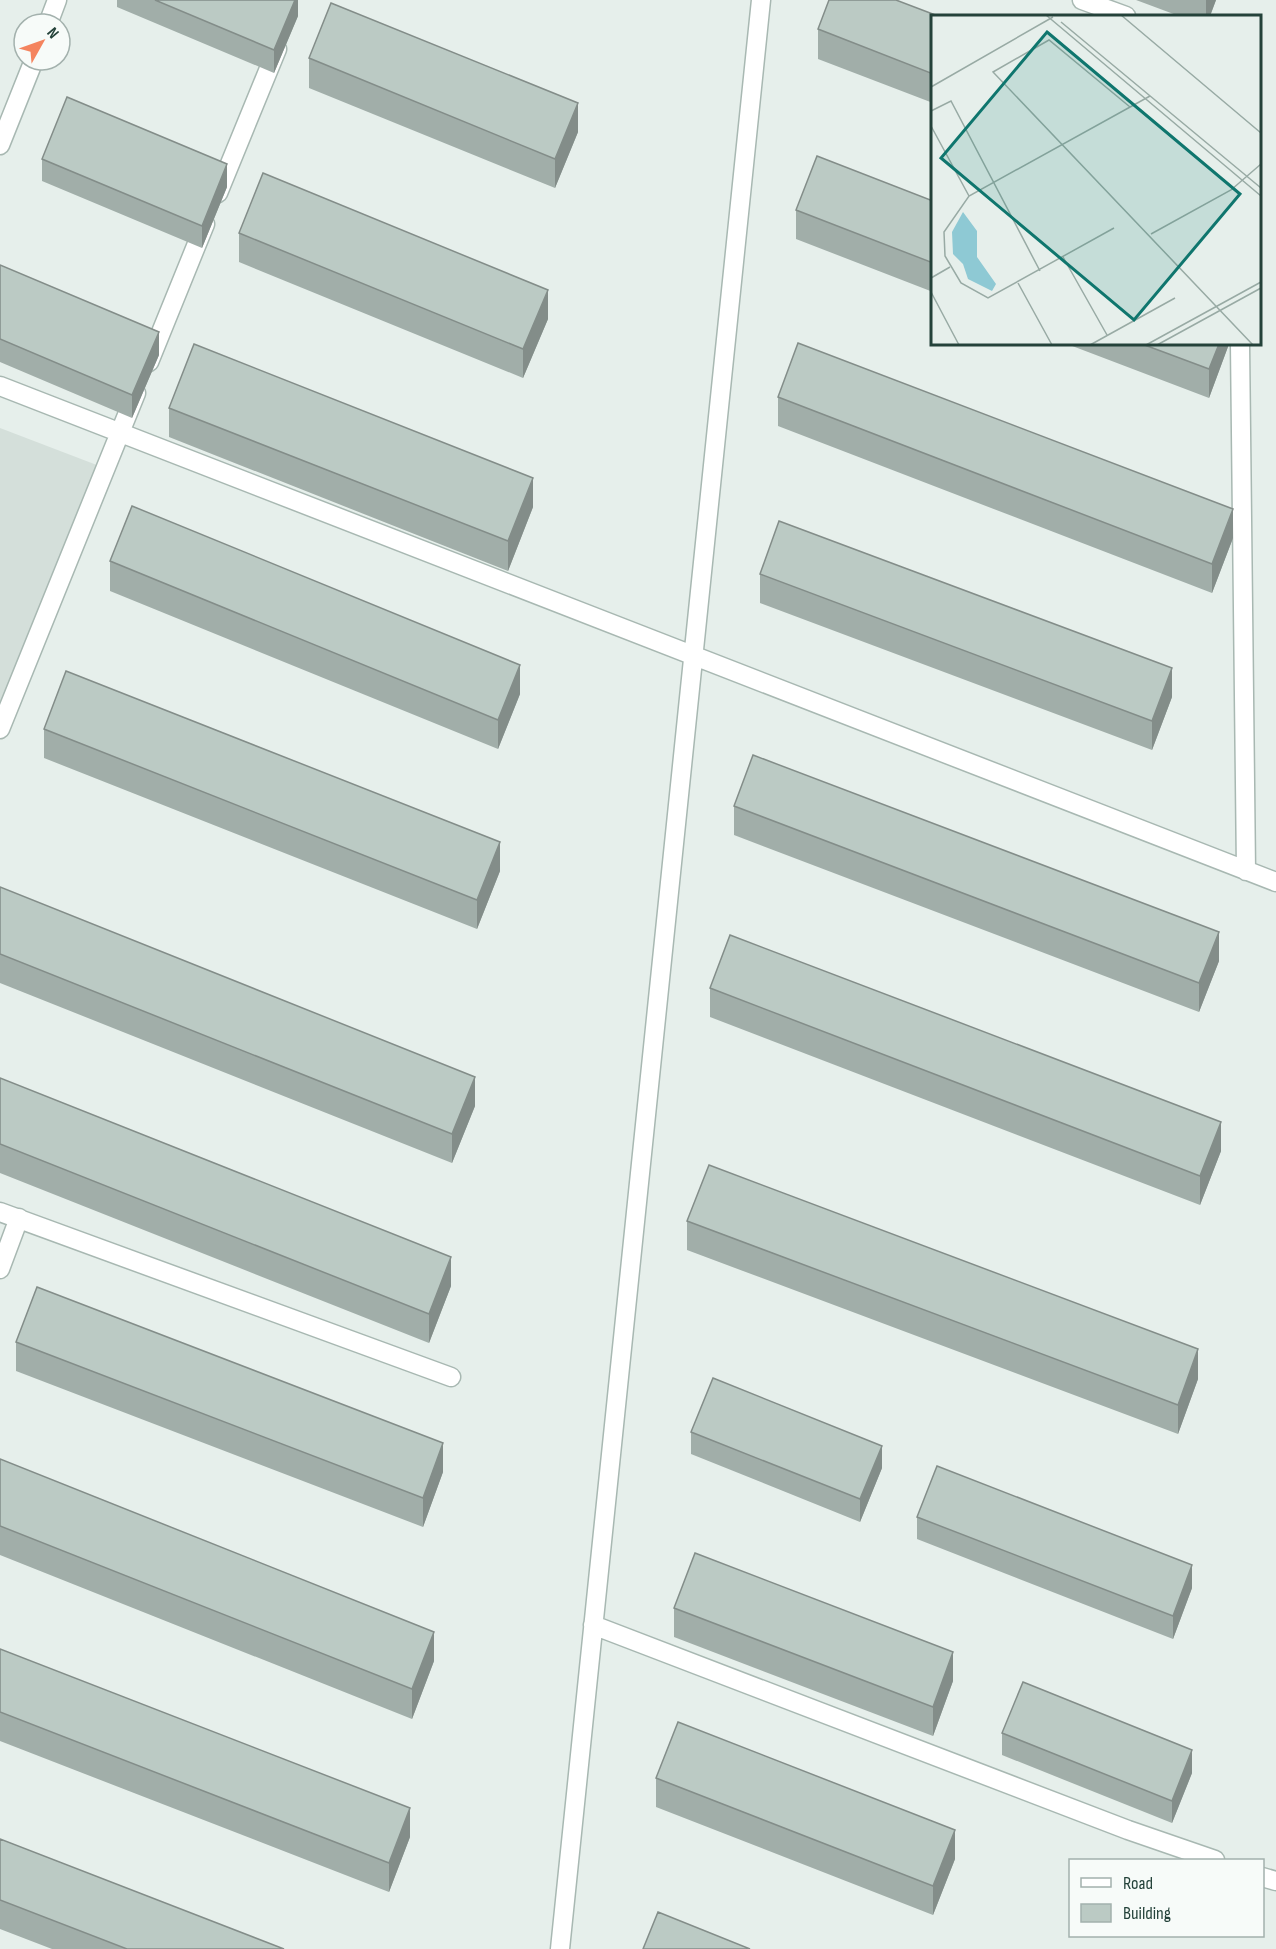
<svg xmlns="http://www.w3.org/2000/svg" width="1276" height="1949" viewBox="0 0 1276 1949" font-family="'Sofia Sans Condensed',sans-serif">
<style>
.built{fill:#d4dfda}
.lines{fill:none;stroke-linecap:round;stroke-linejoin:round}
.minor-casing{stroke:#a8b8b2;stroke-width:21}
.minor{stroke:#fff;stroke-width:18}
.wall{fill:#a1aea9}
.shaded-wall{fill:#838d89}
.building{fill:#bbcac4;stroke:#838d89;stroke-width:1.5}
.inset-road{fill:none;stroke:#98aaa4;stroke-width:1.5}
.view{fill:#0f766e;fill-opacity:0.15;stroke:#0f766e;stroke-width:3}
.inset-edge{fill:none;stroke:#24423a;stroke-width:3}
</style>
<rect width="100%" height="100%" fill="#e6efeb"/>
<path class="built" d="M0,428L102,467L0,715Z"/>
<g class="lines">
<g class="minor-casing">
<path id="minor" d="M1082,0L1126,16
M48,24L57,0
M0,145L34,60
M218,193L277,49
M1240,344L1246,871
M149,362L205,224
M0,386L1276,882
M0,729L136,393
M0,1212L451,1377
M0,1269L19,1218
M593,1625L1128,1830L1215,1860
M1262,1877L1276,1881
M560,1949L761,0"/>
</g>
<use href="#minor" class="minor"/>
</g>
<path class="wall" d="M117,0H298V16L274,73L117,7Z
M1136,0H1216L1210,16H1179Z
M933,16V103L818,59V29Z
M309,58L578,132L555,188L309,88Z
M42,159L227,187L202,248L42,181Z
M933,201V292L796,239V210Z
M239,233L548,319L523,378L239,262Z
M0,265L159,355L132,418L0,362Z
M1067,344H1229L1209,398Z
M778,397L1233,538L1212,593L778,426Z
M169,408L533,507L508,571L169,437Z
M110,561L520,694L498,749L110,591Z
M760,574L1172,697L1152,750L760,603Z
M44,729L500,871L477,929L44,758Z
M734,806L1219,961L1199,1012L734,835Z
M0,887L475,1106L452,1163L0,983Z
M710,988L1221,1151L1200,1205L710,1017Z
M0,1078L451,1286L429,1343L0,1173Z
M687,1221L1198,1379L1178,1434L687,1250Z
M16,1342L443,1472L423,1527L16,1371Z
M691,1432L882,1468L860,1522L691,1454Z
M0,1459L434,1661L412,1719L0,1555Z
M917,1517L1192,1588L1173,1639L917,1539Z
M674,1608L953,1681L933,1736L674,1637Z
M0,1649L410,1837L389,1892L0,1741Z
M1002,1733L1192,1773L1172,1823L1002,1755Z
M656,1778L955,1859L933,1915L656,1807Z
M0,1839L284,1949H52L0,1929Z"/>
<path class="shaded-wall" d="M295,0H298V16L274,73V50Z
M1206,0H1216L1210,16H1206Z
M578,103V132L555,188V159Z
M227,164V187L202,248V226Z
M548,290V319L523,378V349Z
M159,332V355L132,418V395Z
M1219,344H1229L1209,398V369Z
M533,478V507L508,571V541Z
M1233,509V538L1212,593V564Z
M520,665V694L498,749V720Z
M1172,668V697L1152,750V721Z
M500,842V871L477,929V900Z
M1219,932V961L1199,1012V983Z
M475,1077V1106L452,1163V1134Z
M1221,1122V1151L1200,1205V1176Z
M451,1257V1286L429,1343V1314Z
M1198,1349V1379L1178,1434V1405Z
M443,1443V1472L423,1527V1498Z
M882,1446V1468L860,1522V1499Z
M1192,1565V1588L1173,1639V1616Z
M434,1632V1661L412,1719V1689Z
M953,1652V1681L933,1736V1707Z
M1192,1750V1773L1172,1823V1801Z
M410,1808V1837L389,1892V1863Z
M955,1830V1859L933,1915V1886Z"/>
<path class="building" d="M155,0H295L274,50Z
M829,0H896L938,16H933V74L818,29Z
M331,3L578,103L555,159L309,58Z
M67,97L227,164L202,226L42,159Z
M817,156L933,201V263L796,210Z
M263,173L548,290L523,349L239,233Z
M0,265L159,332L132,395L0,339Z
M798,343L1233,509L1212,564L778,397Z
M194,344L533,478L508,541L169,408Z
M1142,344H1219L1209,369Z
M132,506L520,665L498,720L110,561Z
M779,521L1172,668L1152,721L760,574Z
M66,671L500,842L477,900L44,729Z
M753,755L1219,932L1199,983L734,806Z
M0,887L475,1077L452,1134L0,954Z
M730,935L1221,1122L1200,1176L710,988Z
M0,1078L451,1257L429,1314L0,1144Z
M709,1165L1198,1349L1178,1405L687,1221Z
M37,1287L443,1443L423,1498L16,1342Z
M713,1378L882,1446L860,1499L691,1432Z
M0,1459L434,1632L412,1689L0,1526Z
M937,1466L1192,1565L1173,1616L917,1517Z
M695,1553L953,1652L933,1707L674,1608Z
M0,1649L410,1808L389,1863L0,1712Z
M1023,1682L1192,1750L1172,1801L1002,1733Z
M678,1722L955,1830L933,1886L656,1778Z
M0,1839L284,1949H127L0,1900Z
M658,1912L750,1949H643Z"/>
<g transform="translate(931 15)">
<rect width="330" height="330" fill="#e6efeb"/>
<path d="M32,197L46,216V242L65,269L61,276L37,264L32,249L22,239L21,217Z" fill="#8ec9d4"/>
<path class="inset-road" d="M115,0L330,181M190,0L330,118M130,7L330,173M0,72L122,2M199,92L118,25L62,57L322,330M0,96L20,86L109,256M0,111L38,181M183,213L57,283L30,268L14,241L13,217L38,181L219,81M220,219L300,175L330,149M132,242L176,320M0,263L19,252M87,268L121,330M0,277L28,330M159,330L244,283M215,330L330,267M226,330L330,273"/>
<path class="view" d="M116,17L309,179L203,305L10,143Z"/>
<rect width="330" height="330" class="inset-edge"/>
</g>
<rect x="1069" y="1859" width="195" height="78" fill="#f7fbf9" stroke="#a3b1ad" stroke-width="1.5"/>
<rect x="1081" y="1878" width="30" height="9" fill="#ffffff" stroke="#a3b1ad" stroke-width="1.5"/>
<text x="1123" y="1889" font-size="18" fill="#24423a">Road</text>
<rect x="1081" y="1904" width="30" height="18" fill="#bbcac4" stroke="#a3b1ad" stroke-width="1.5"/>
<text x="1123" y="1919" font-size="18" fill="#24423a">Building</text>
<g transform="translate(42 42) rotate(50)"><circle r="28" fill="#f7fbf9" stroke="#a3b1ad" stroke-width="1.5"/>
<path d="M0-4.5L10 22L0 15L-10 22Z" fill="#f4845f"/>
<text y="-9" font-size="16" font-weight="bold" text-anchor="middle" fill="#24423a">N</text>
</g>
</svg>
